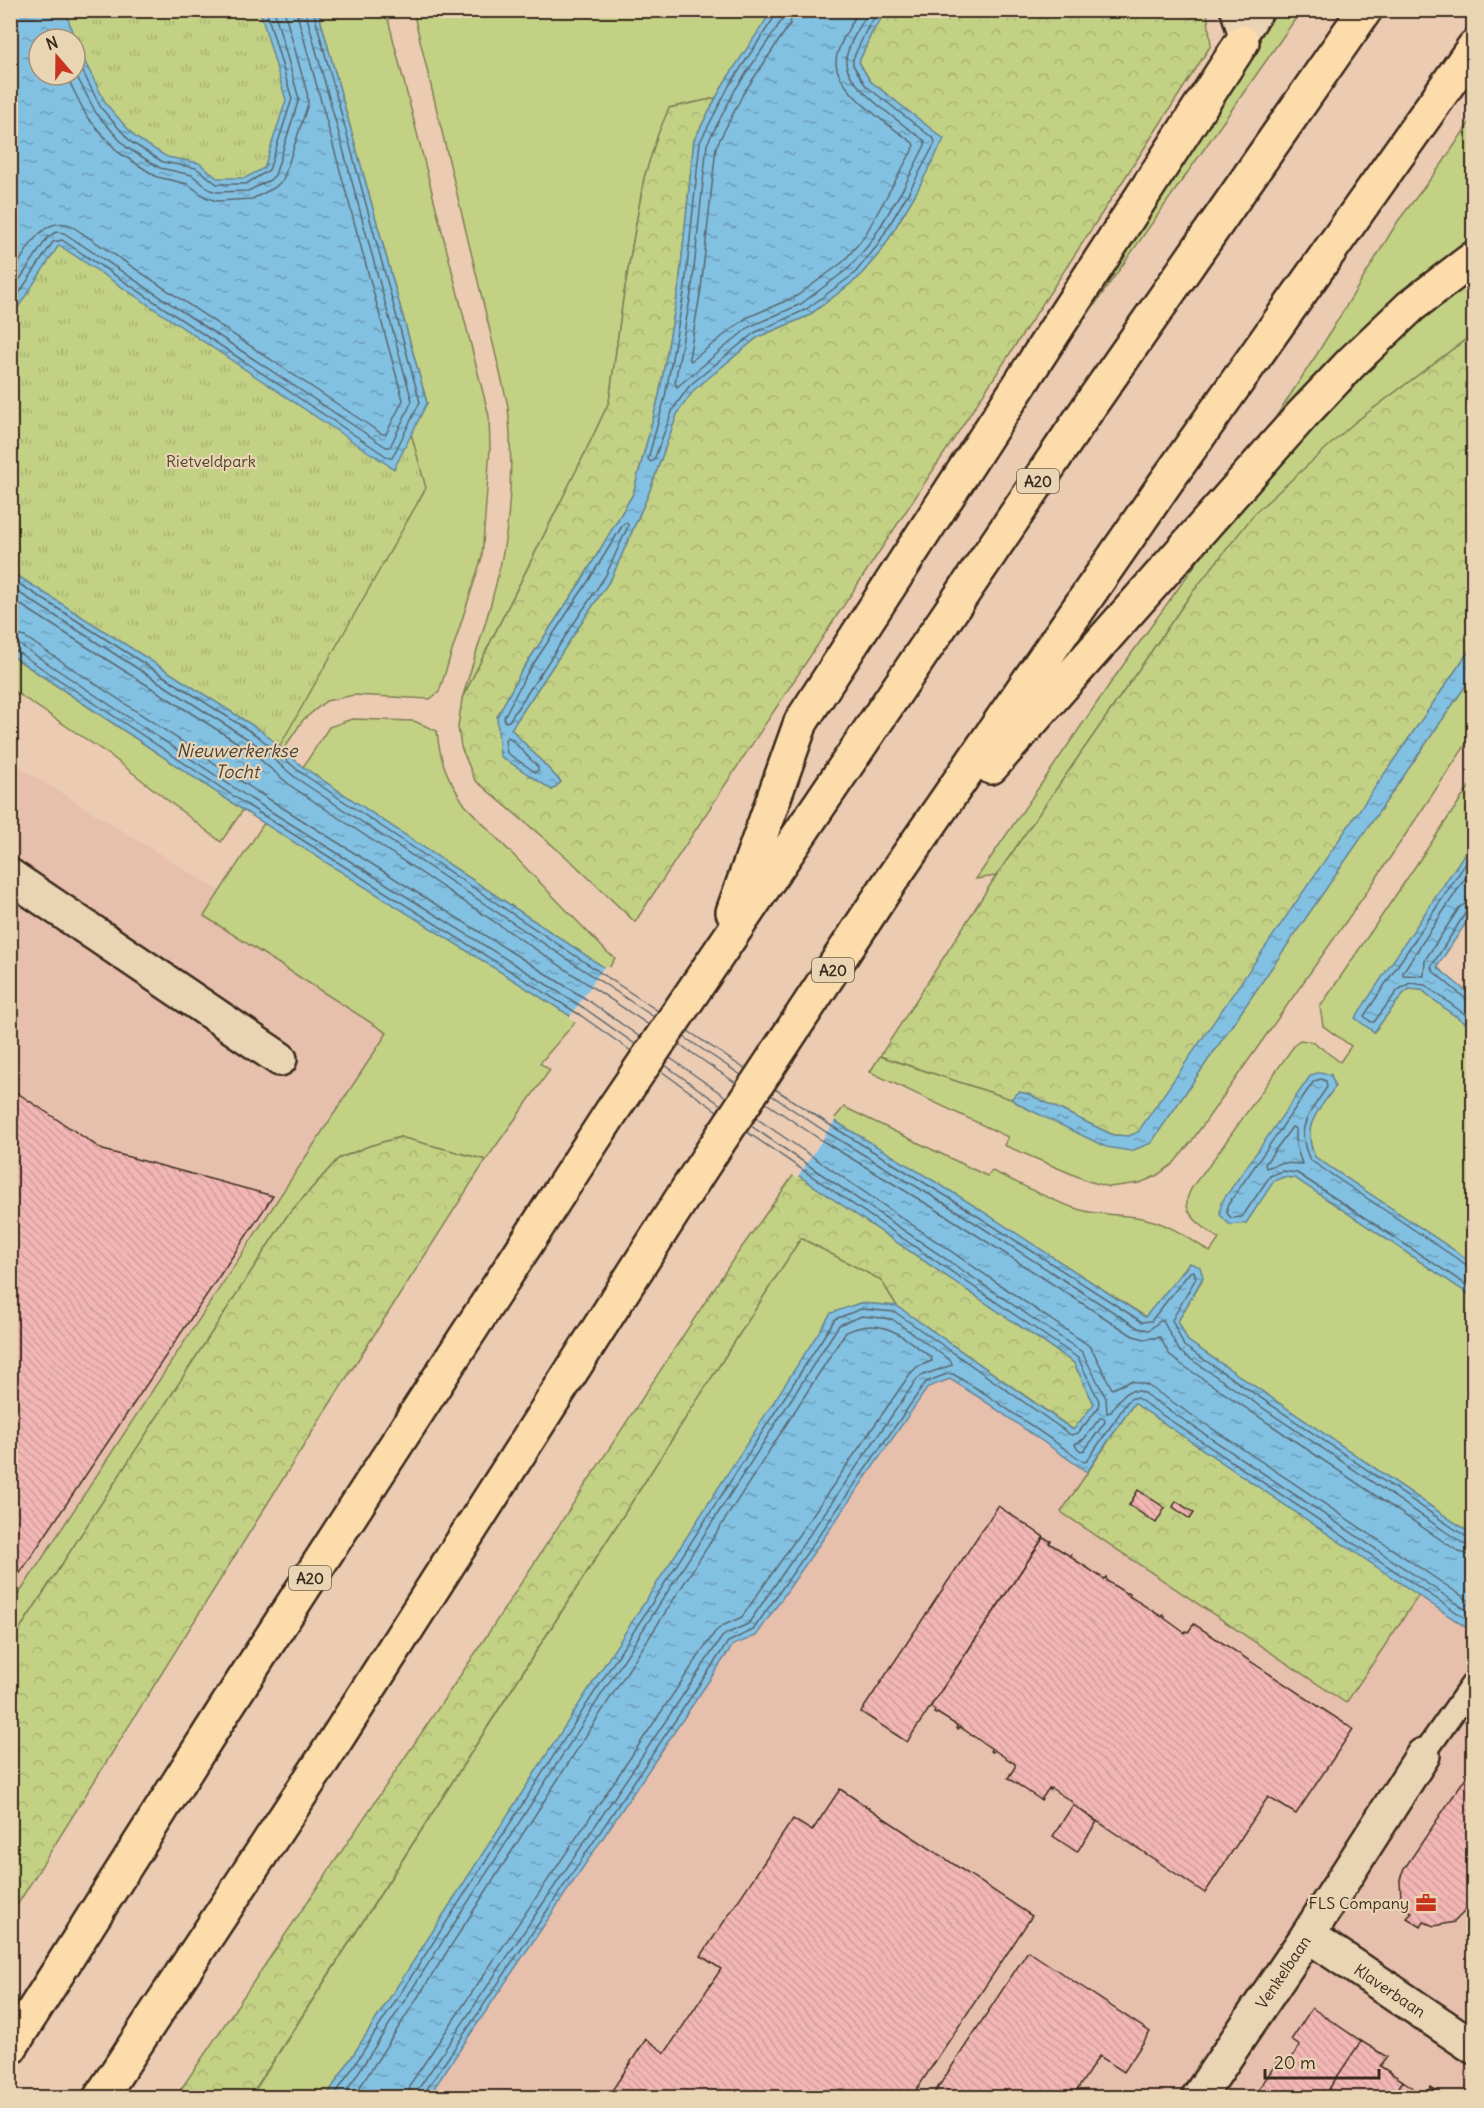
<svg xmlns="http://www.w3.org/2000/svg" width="1484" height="2108" viewBox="0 0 1484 2108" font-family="Delius,sans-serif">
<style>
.built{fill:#e7bfad}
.grass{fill:#c3d185;stroke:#7f7e52;stroke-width:1.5}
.forest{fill:url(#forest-crowns);stroke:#7f7e52;stroke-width:1.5}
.park{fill:url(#park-tufts);stroke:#7f7e52;stroke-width:1.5;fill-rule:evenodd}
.water{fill:url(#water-ripples);stroke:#668594;stroke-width:1.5}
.pier{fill:#eccbb3}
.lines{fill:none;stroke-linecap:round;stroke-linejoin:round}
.shore{stroke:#58666d;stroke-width:1.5}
.building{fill:url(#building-back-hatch);stroke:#3b2a1e;stroke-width:1.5}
.lane-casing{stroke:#3b2a1e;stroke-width:27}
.street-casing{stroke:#3b2a1e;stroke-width:38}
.highway-casing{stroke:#3b2a1e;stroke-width:38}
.lane{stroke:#e9d4b3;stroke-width:22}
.street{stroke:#e9d4b3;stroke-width:33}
.highway{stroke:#fddcac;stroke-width:33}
.labels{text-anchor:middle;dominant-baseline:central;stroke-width:4.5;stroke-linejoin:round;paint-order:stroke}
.shield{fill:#e9d4b3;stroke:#6f5d4b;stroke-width:1.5}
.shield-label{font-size:15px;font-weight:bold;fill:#3b2a1e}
.park-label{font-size:16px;fill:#4f432d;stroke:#e9d4b3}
.poi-label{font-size:16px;fill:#3b2a1e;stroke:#e9d4b3;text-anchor:end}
.street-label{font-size:16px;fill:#3b2a1e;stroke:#e9d4b3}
.water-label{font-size:18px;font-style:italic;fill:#46413c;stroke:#e9d4b3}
</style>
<defs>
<pattern id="forest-crowns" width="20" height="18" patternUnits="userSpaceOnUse" patternTransform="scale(1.5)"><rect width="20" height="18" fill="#c3d185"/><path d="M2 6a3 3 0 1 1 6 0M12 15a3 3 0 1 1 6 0" fill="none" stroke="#a8b472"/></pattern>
<pattern id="park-tufts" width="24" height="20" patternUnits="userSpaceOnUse" patternTransform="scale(1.5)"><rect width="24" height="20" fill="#c3d185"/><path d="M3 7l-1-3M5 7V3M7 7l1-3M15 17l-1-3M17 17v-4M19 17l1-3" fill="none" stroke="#a8b472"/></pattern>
<pattern id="water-ripples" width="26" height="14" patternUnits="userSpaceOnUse" patternTransform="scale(1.5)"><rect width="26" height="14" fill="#83c1e3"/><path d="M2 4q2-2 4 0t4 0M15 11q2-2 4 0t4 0" fill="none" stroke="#6c9db7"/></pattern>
<pattern id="building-back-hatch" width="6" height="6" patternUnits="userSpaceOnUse" patternTransform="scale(1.5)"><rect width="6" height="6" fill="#f2b6b4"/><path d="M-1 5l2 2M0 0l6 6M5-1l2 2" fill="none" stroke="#d09d9a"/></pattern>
</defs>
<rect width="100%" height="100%" fill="#eccbb3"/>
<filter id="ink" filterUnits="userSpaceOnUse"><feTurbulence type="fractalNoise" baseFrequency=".0167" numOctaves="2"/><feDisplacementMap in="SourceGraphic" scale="12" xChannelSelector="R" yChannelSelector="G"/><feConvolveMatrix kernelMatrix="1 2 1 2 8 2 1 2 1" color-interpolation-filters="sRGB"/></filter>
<g filter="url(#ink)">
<path class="built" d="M11,762L435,1024L11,1728Z
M841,1147L1473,1574V2097L176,2098Z"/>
<path class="grass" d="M318,11H386L489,416L490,449L482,557L439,692L430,699L354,695L326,701L303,720L283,750L11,573L10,318L427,403Z
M413,11H772L716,98L669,108L644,178L623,299L609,402L582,459L462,699C478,645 498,590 506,534C512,492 512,449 508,406Z
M1277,11H1301L1058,357L1055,354Z
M1473,117V241L1333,356L1268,429L1317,354L1398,221L1442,164Z
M1473,276V334L1354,423L1191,594L996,876L976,879L1114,678L1250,488L1329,402L1426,311Z
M10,655L243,810L221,842L111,756L11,689Z
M1473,675V734L1371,886L1191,1142L1173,1164L1156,1176L1140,1183L1109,1187L1088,1181L1004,1145L1008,1137L870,1072L880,1056L1011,1099L1022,1106L1131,1151L1151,1143Z
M352,719L414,721L437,731C440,763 448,779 465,805L607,952L615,958L608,970L303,767L329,727Z
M1473,781V841L1356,1018L1374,1032L1403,994L1409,989L1422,990L1448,1011L1473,1028V1263L1315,1157C1301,1125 1317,1113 1334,1087L1331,1075L1246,1223L1273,1181L1283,1177L1295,1178L1473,1297V1535L1188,1341L1178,1321L1203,1278L1189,1263L1146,1317L962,1199L833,1120L844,1107L987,1176L992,1171C1022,1184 1050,1201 1081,1210C1099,1215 1117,1214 1136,1217C1165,1221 1186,1236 1210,1252L1219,1239C1182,1212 1175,1204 1208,1167L1296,1043L1300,1040L1313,1042L1340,1062L1351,1046L1323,1026L1320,1007Z
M264,823L577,1020L540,1063L550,1070L486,1160L400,1137L369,1146L338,1159L287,1216L11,1643V1606L387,1033L204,916Z
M801,1238L881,1280L897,1306L860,1303L831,1314L326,2097L250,2098Z"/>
<path class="forest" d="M886,11H1207L1211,45C1022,339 827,629 635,922L572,862L475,780L461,747L458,727L462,699L582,459L609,402L623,299L644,178L658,134L669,108L716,98L694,140L679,286L659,396L633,494L582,580L521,672L497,717L552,790L561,782L511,729L612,577L648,495L678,412L694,389L758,337L808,316L858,278L882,250L916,193L943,139L870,81L859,62L871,34Z
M1473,334V645L1138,1133L1129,1136L1113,1135L1028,1094L1019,1092L1011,1099L880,1056L996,876L1191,594L1256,512L1354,423Z
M400,1137L486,1160L324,1413L11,1915V1643L287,1216L338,1159L369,1146Z
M795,1173L1074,1363L1094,1404L1074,1430L897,1306L881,1280L801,1238L250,2097L175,2098L472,1658L732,1261Z
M1134,1403L1419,1595L1346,1703L1061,1512Z"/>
<path class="park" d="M10,11H295L426,488L274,756L11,585ZM39,39H75V75H39Z"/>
<path class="water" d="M11,10L66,11L74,39H39V75H75V42L106,104L135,137L167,157L199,163L217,178H245L264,168L286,100L260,11H318L427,403L394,469L59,245L11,318Z
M772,11H886L871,34L859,62L870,81L944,139L916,193L882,250L858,278L808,316L758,337L694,390L678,412L648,495L612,577L511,729L561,782L552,790L500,756L497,717L521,672L582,580L633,494L659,396L679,286L694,140L724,83Z
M10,571L263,732L303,767L833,1120L962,1198L1145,1317L1190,1263L1200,1267L1203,1277L1178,1321L1188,1341L1473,1535V1632L1134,1403L1087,1472L980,1398L950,1379L928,1387L756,1636L733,1645L428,2097H326L831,1313L860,1303L897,1306L1073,1430L1094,1404L1074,1363L795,1173L577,1020L243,810L11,655Z
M1473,645V675L1151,1143L1131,1151L1106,1147L1022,1106L1011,1099L1019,1092L1028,1094L1113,1135L1129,1136L1138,1132Z
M1473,841V912L1437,967L1473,997V1028L1448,1011L1422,990L1409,989L1403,994L1374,1032L1355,1018Z
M1321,1072L1331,1075L1335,1087C1317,1113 1301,1125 1315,1157L1473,1263V1297L1295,1178L1283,1177L1274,1181L1246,1223L1230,1225L1220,1215L1221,1203L1311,1075Z"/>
<path class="pier" d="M605,965L836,1119L797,1178L569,1018Z"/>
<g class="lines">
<path class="shore" d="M776,10L775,16L729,86L700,142L685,287L665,397L648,459L651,462L654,460L673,409L690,385L754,333L805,310L854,274L877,246L910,190L935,143L934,139L866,86L853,65V59L866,31L879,10
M784,10L782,20L735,90L707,144L692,288L675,383L677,387L749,327L801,304L849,268L871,242L904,187L925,145V141C906,126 843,85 846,60C847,45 862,23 870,10
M793,10L790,24L743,94L716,147L701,289L689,358L691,361L746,318L797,296L843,262L864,237L914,147L913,143C891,126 835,91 836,61C837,46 852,23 859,10
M75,56L101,108L131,142L163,162L196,168L217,184H246L269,170L292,99L266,10
M75,73L96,113L126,147L160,168L192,175L210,190L217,192L248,191L270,180L275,175L299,99L274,10
M66,75L87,117L118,152L157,177L188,184L205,197L217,201L252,199L274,188L283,180L308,104L307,93L284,10
M10,277C24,257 40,215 70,225L382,434H386L403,400L296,10
M10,294L48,237L56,232L64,233L386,447H390L412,401L305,10
M10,307L53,242L62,240L389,458H392L420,402L313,10
M624,523H627L628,526L606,575L509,721L505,722L504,717L526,675L587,583Z
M10,578L259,737L300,772L658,1011
M10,587L254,743L296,778L654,1017
M10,598L249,750L291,786L649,1025
M10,633L25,637L256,791L589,1001L640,1037
M10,642L20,645L251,799L584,1008L635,1044
M10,650L16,651L247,805L580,1015L631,1051
M507,737L510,738L538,767V771L535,772L507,753L505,740Z
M1474,851L1364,1016L1371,1022H1374L1398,990L1410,983L1425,985L1474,1021
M1474,865L1403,972V975L1424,976L1425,960L1459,908L1466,903L1474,902
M1474,909L1466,912L1431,967L1434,972L1467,1000L1474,1001
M688,1031L745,1069
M684,1037L741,1075
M679,1044L736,1083
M670,1058L726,1097
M665,1065L721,1105
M661,1071L717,1111
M775,1089L830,1125L959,1204L1142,1322L1151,1321L1190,1272L1194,1271L1196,1278L1172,1320L1184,1346L1468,1538L1474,1539
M771,1095L826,1132L955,1210L1138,1328L1149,1330L1160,1321H1163L1180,1352L1464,1544L1474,1547
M766,1103L821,1140L950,1218L1133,1336L1145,1339L1160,1337L1169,1354L1175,1360L1459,1552L1474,1556
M756,1118L1088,1345L1094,1353L1112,1389L1131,1381L1147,1385L1474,1604
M751,1126L1082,1352L1106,1398L1107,1413L1111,1412C1119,1400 1125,1386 1142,1392L1474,1615
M1292,1127L1296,1129V1146L1302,1164L1281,1163L1266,1168L1265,1164Z
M1474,1267L1468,1266L1310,1160C1294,1126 1309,1115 1327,1087L1326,1081L1321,1079L1314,1081L1227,1206V1213L1231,1218L1242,1217L1270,1176L1282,1171L1297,1173L1474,1290
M1100,1418H1104L1105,1422L1085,1450L1081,1451L1076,1447L1075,1444L1084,1439Z
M333,2098L835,1319L861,1309L895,1312L1071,1435L1078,1433L1098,1408L1099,1401L1078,1358L747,1132
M342,2098L839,1325L862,1316L892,1319L951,1361L952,1365L923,1375L917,1379L748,1624L728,1633L722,1637L419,2088L416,2098
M353,2098L845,1333C882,1314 902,1337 931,1357L932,1361L917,1367L910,1374L742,1617L722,1626L715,1632L411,2083L407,2098
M424,2098L425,2092L728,1642L753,1630L926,1382L947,1374H953L984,1393L1084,1462L1087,1461L1128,1401L1132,1398H1137L1474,1624"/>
</g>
<path class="building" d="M10,1088L103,1150L273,1196L10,1588Z
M1138,1490L1165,1508L1156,1523L1129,1505Z
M1176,1501L1194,1513L1190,1519L1173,1507Z
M998,1506L1044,1537L907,1742L861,1712Z
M1043,1538L1051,1541L1049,1543L1070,1556L1071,1555L1072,1558L1104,1579L1106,1577L1107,1581L1127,1594L1128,1593L1130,1594L1129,1596L1162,1617L1163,1615L1165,1617L1164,1618L1185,1633L1186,1631L1188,1632L1194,1624L1353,1729L1296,1814L1268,1797L1205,1893L1073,1805L1072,1802L1051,1788L1050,1790L1049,1788L1041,1800L1008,1778L1015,1767V1764L994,1750L993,1752L990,1751L992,1749L960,1727L958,1729L956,1728L958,1726L937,1713L936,1714L934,1713L935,1710L930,1707Z
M1474,1765V1906L1471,1905L1454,1922L1434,1926L1424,1922L1421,1927L1407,1918L1412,1913L1407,1908L1406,1909L1401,1899L1400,1879L1404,1869Z
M840,1789L1032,1916L911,2098H607L646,2039L665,2053L721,1969L701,1956L793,1819L812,1831Z
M1073,1805L1097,1822L1077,1852L1053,1836Z
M1028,1951L1150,2032L1124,2072L1099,2056L1072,2098H931Z
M1312,2008L1361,2041L1323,2098H1253L1277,2062L1285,2068L1300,2046L1291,2040Z
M1361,2041L1387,2057L1380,2066L1403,2081L1392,2098H1323Z
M1403,2081L1425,2096L1431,2087L1448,2098H1392Z"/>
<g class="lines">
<g class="lane-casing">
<path id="lane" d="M1232,10L1242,42
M1242,42L1263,10
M1423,1755L1474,1682"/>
</g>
<g class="street-casing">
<g id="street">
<path d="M10,876L280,1059"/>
<path id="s1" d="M1308,1935L1474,2047"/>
<path id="s2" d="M1198,2098L1308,1935L1423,1755"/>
</g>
</g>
<g class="highway-casing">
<path id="highway" d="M991,767L1302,415L1352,362L1411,306L1474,258
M733,912L801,722L1242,42
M10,2048L225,1709L612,1111L1093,401L1365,10
M100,2098L323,1760L700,1170L892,879L1166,482L1474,47"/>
</g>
<use href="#lane" class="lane"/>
<use href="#street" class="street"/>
<use href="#highway" class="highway"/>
</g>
</g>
<defs>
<g id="office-bare" transform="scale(1.62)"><path d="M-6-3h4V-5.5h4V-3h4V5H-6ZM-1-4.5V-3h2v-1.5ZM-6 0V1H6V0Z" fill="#c8321e" stroke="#e9d4b3" stroke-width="2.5" paint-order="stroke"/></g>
</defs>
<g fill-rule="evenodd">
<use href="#office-bare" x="1426" y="1903"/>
</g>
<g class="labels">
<g class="shield">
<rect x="1017" y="469" width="42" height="24" rx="4.5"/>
<rect x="812" y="958" width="42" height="24" rx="4.5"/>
<rect x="289" y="1566" width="42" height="24" rx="4.5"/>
</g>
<g class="shield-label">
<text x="1038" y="481">A20</text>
<text x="833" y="970">A20</text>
<text x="310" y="1578">A20</text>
</g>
<g class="park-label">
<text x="211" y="461">Rietveldpark</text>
</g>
<g class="poi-label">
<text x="1409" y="1903">FLS Company</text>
</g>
<g class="street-label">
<text stroke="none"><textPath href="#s2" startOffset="152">Venkelbaan</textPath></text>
<text stroke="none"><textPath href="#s1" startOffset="99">Klaverbaan</textPath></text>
</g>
<g class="water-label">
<text x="237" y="750">Nieuwerkerkse<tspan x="237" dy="21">Tocht</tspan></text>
</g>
</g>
<rect width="1484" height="2108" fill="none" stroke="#e9d4b3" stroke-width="36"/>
<rect x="18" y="18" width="1448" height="2072" fill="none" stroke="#3b2a1e" stroke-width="2" filter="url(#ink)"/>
<g transform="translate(57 57) rotate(340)"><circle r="28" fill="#e9d4b3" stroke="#a39077" stroke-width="1.5"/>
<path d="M0-4.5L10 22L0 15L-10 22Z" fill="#c8321e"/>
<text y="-9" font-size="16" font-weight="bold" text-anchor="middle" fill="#3b2a1e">N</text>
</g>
<path d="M1265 2069v9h114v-9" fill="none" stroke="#3b2a1e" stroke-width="3"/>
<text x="1274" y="2069" font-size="18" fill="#3b2a1e" stroke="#e9d4b3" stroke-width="4.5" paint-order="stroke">20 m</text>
</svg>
